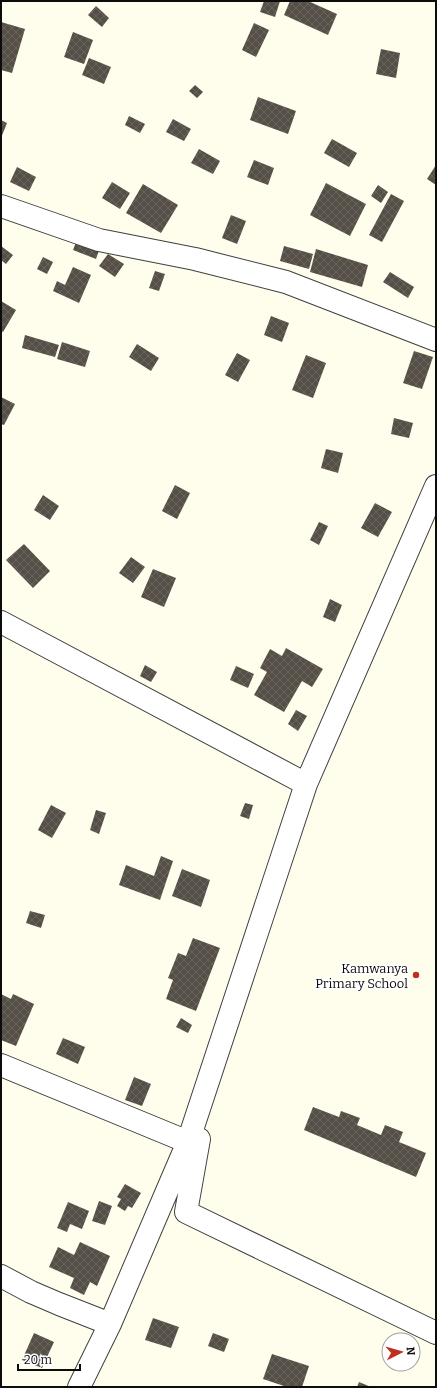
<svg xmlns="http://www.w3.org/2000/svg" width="437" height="1388" viewBox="0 0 437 1388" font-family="Bitter,serif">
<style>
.building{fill:url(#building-cross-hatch)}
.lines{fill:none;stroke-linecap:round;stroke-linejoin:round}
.minor-casing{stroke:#3f3f3f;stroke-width:24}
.minor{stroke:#fff;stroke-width:22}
.poi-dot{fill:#c03020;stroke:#fff;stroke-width:1.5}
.labels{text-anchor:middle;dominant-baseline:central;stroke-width:4;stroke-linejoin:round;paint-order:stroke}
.poi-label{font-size:13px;fill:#0c0c0c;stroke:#fff;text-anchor:end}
</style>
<defs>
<pattern id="building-cross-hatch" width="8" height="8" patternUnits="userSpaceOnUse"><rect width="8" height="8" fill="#554f48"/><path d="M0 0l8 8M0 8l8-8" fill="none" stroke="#68645e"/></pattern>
</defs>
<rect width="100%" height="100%" fill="#fffeec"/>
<path class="building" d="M264,1H280L275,17L260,12Z
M290,1H308L337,14L328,35L284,15Z
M96,6L109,18L102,27L88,15Z
M1,22L25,29L12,73L1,70Z
M254,23L269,30L256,57L242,50Z
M73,32L93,40L84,64L64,57Z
M381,49L400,53L396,78L376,74Z
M89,58L111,67L104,84L82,75Z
M195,85L203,92L197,98L189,91Z
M258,97L296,111L288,134L250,120Z
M129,116L145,124L140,133L125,125Z
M173,119L191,129L184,141L166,132Z
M1,120L7,123L1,138Z
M332,139L357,153L349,167L324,153Z
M199,149L220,161L213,174L191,163Z
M254,160L274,168L268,185L247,177Z
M436,165V185L427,179Z
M17,167L36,177L29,191L10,182Z
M112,182L130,193L120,209L102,198Z
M326,183L366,204L350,236L310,215Z
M143,184L178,205L161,233L126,213Z
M378,185L388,192L381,203L371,196Z
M391,194L404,201L382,242L369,235Z
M231,215L246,221L237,244L222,238Z
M78,237L101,245L96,259L73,250Z
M1,246L13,255L6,264L1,260Z
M284,246L313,254L309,269L280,261Z
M316,249L368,265L362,287L310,272Z
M108,254L124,264L115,277L99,266Z
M43,257L53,262L47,274L37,269Z
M73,267L91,275L79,303L53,291L57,281L65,285Z
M155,271L165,274L159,291L149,288Z
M390,272L414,287L408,298L383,282Z
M1,301L16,310L3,332L1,331Z
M271,316L289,323L282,342L264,335Z
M25,335L59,345L55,357L22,348Z
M62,342L90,351L85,367L57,359Z
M137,344L159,358L151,371L129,357Z
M414,351L433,357L422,389L403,383Z
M237,353L250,360L238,382L225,375Z
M306,355L326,363L313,398L292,390Z
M1,397L15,404L4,425L1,424Z
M394,418L413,423L409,438L391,434Z
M326,449L343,453L338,473L321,468Z
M175,485L190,493L177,519L162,511Z
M43,495L59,506L50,520L34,510Z
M375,503L392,512L378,537L361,528Z
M319,522L328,526L319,545L310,540Z
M24,544L50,571L33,588L6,560Z
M131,557L145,567L133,583L119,573Z
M153,569L176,578L164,607L141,597Z
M330,599L342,605L335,622L323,617Z
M286,648L323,669L312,687L302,681L284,712L254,695L267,672L260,668L270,649L282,656Z
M145,665L157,672L151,682L140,676Z
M236,666L254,674L248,688L230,680Z
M296,710L307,716L298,731L288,724Z
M245,803L253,805L249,819L240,816Z
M51,805L66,813L52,838L38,830Z
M96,810L106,813L99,834L90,830Z
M161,856L173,861L160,900L119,885L126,865L154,876Z
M182,869L210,880L201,907L172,896Z
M30,911L45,915L41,928L26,923Z
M193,938L220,948L196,1011L166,999L173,980L168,978L178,953L186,956Z
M1,994L11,999L13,994L34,1004L16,1046L1,1040Z
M181,1018L192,1025L188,1033L176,1027Z
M63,1038L85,1047L78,1064L56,1054Z
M134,1077L151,1084L142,1106L125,1100Z
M313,1107L339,1117L341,1111L360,1118L357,1125L381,1135L385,1125L403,1132L399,1142L426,1153L416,1177L304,1130Z
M125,1184L141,1193L132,1208L128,1206L125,1211L117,1206L121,1199L117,1197Z
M99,1201L112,1206L105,1225L92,1221Z
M68,1202L89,1211L82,1229L70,1224L67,1232L57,1228Z
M80,1242L110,1256L97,1286L90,1282L84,1295L70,1288L74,1278L49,1267L58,1247L74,1255Z
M153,1318L179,1327L171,1348L145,1340Z
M34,1333L54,1342L42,1368L22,1360Z
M213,1333L229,1339L224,1352L208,1346Z
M272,1354L309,1366L302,1387H287L263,1379Z
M359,1382L371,1387H357Z"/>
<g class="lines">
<g class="minor-casing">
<path id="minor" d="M1,206L99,240L195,259L286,282L436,340
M1,622L306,784
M1,1065L188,1142
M199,1139L186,1212L436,1333
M1,1276L31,1292L59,1304L110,1324
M79,1387L110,1324L188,1142L306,784L436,486"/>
</g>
<use href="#minor" class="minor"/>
</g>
<circle class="poi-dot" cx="416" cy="975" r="4"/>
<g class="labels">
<g class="poi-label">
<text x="408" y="968">Kamwanya<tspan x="408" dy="15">Primary School</tspan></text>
</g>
</g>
<rect width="437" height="1388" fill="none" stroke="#0c0c0c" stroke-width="4"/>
<g transform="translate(401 1352) rotate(84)"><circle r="19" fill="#ffffff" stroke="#9e9e9e"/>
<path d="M0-3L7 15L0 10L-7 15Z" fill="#c03020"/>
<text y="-6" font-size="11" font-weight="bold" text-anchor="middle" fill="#0c0c0c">N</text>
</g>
<path d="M18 1364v6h62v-6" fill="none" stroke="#0c0c0c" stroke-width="2"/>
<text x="24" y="1364" font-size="12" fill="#0c0c0c" stroke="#ffffff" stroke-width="3" paint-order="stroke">20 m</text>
</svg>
